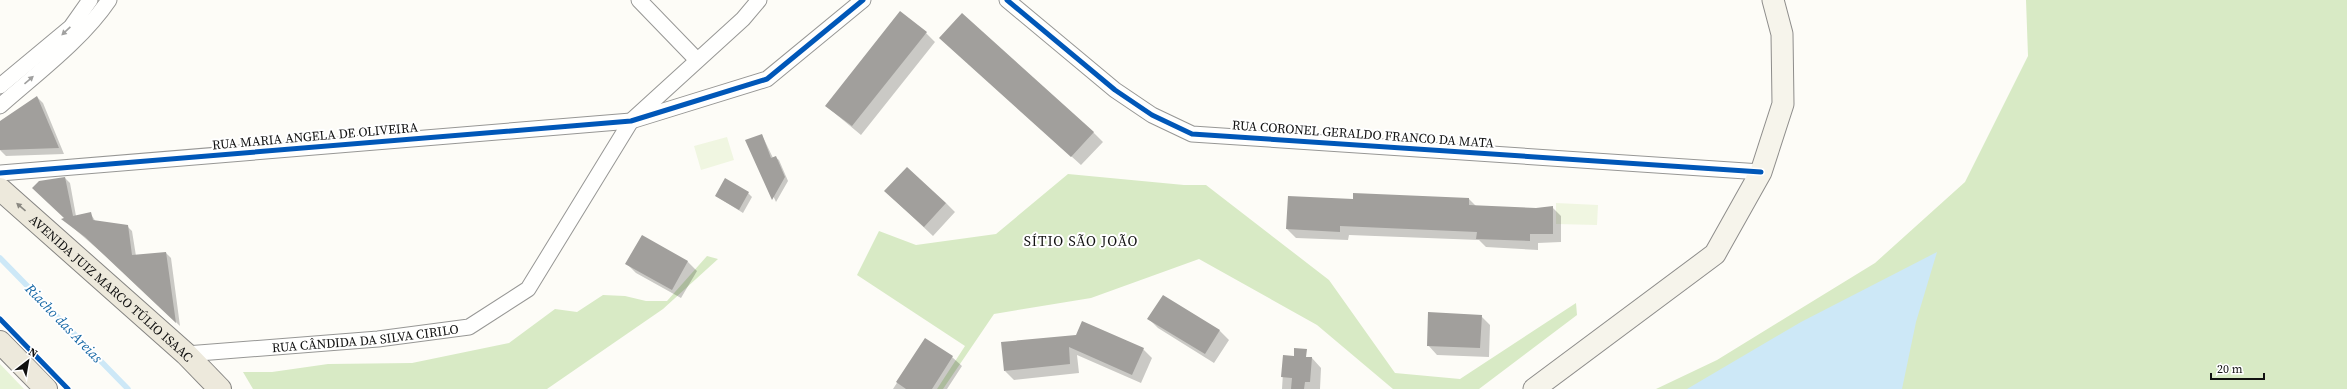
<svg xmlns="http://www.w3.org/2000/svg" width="2347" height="389" viewBox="0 0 2347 389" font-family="'Source Serif 4',serif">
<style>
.green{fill:#e7f3d7}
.forest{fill:#d8eac5}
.pitch{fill:#f0f6e1}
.water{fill:#cde8f7}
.shadow{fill:#0003}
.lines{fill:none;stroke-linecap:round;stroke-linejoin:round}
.stream{stroke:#cde8f7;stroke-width:5.5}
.building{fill:#a19f9c}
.minor-casing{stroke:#979795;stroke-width:17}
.secondary-casing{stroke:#8e8d8b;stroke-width:23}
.primary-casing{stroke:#858482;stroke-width:24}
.minor{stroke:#fffffe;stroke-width:15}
.secondary{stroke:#f6f4eb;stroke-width:21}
.primary{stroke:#ede9dc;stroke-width:22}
.cycleway-casing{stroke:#fff;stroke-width:8}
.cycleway{stroke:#0057b8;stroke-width:5}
.oneway{fill:#a0a09f}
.oneway2{fill:#8a8881}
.labels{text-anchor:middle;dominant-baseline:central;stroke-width:4;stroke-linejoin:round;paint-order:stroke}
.street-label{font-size:13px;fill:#111;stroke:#fff}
.neighbourhood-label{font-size:14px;letter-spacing:1px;fill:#111;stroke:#fff}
.water-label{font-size:14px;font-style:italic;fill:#1768a6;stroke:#fff}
</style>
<rect width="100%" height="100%" fill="#fdfcf7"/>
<path class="green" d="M0,364L24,389H0Z"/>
<path class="forest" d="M2026,0H2347V389H1656L1717,360L1875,263L1965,182L2028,56Z
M1068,174L1184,185H1206L1329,280L1395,373L1460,379L1576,303L1577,315L1479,389H1393L1317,325L1199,259L1091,298L994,314L943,389H937L965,346L857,275L879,231L916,245L996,234Z
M707,256L718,259L663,309L547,389H253L243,372H272L328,364L412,363L509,343L555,309L577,312L603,295L625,296L646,301H667Z"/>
<path class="pitch" d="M727,137L734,160L701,170L694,146Z
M1556,203L1598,205L1597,225L1556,224Z"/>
<path class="water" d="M1937,252L1916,322L1902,389H1687L1801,322Z"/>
<path class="shadow" d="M926,33L935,42L861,135L826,106Z
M950,47L1093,132L1103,142L1081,165Z
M37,97L43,103L64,154L6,156L0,150V122Z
M762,135L773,158L775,157L779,160L788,181L776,202L747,140Z
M65,178L70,183L76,216L90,213L96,222L127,226L132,231L136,256L166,253L171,258L180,326L108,258L63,219L66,218Z
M885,191L946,203L955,212L933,236Z
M748,193L752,197L743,213L716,196Z
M1469,199L1476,206L1536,209L1552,207L1561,216V242L1538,243V250L1486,247L1479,240L1349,235L1348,240L1296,238L1287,229L1354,200Z
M642,236L688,262L697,271L681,298L636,273L627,264Z
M1481,316L1490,325L1489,357L1437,355L1428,345Z
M1149,319L1220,331L1229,340L1214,363L1158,328Z
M1077,336L1143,349L1152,358L1141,383L1077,355L1079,373L1014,380L1005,371Z
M925,339L952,357L962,366L947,389H893Z
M1284,356L1312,358L1321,368L1320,389H1282Z"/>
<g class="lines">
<path class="stream" d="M0,258L128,389"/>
</g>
<path class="building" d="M900,11L927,32L852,126L825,106Z
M962,13L1094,132L1071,157L939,38Z
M37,96L59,148L0,150V121Z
M762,134L771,158L776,156L785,177L772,200L745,140Z
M907,167L946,203L924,227L884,191Z
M65,177L73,216L91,212L93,220L128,225L132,255L166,252L176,323L85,237L61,219L64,218L32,188L39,181Z
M725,178L749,192L739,210L715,196Z
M1353,193L1469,198V205L1536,208L1553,206V234H1530V241L1476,239L1477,232L1340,226V232L1286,229L1288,196L1353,199Z
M642,235L688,261L672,290L625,264Z
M1163,295L1220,330L1205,354L1147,319Z
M1428,312L1482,315L1480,348L1427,346Z
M1082,321L1144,348L1132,375L1069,347L1070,364L1004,371L1001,342L1076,335Z
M925,338L953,356L932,389H906L896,382Z
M1294,348L1307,349L1306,357H1312L1310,382H1305L1304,389H1291L1292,378L1281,377L1283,355L1294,356Z"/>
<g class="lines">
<g class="minor-casing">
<g id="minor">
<path d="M639,0L697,60"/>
<path d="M1007,0L1115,90L1152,115L1192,134L1761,172"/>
<path d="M0,86L71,27L90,0"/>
<path d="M0,106C36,74 82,40 109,0"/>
<path d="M0,173L631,121L767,79L863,0"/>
<path id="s1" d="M186,354L378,339L469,327L528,289L631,121L743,19L759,0"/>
</g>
</g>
<g class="secondary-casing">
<path id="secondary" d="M1534,389L1715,254L1761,172L1783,104L1782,34L1773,0"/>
</g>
<g class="primary-casing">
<g id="primary">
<path id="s2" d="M0,189L186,354L220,389"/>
<path d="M0,342L46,389"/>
</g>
</g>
<use href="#minor" class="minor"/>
<use href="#secondary" class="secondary"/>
<use href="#primary" class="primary"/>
<g class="cycleway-casing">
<path id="cycleway" d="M1007,0L1115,90L1152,115L1192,134L1761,172
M0,173L631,121L767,79L863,0
M0,319L68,389"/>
</g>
<use href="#cycleway" class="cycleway"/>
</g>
<defs><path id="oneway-solid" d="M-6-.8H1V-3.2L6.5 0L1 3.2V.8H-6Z"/></defs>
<g class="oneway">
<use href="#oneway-solid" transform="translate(66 31) rotate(137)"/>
<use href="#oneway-solid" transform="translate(29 80) rotate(-41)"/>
</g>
<use class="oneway2" href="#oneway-solid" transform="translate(21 207) rotate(-139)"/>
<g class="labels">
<g class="street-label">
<text transform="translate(1363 134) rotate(4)">RUA CORONEL GERALDO FRANCO DA MATA</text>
<text transform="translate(315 136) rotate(-5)">RUA MARIA ANGELA DE OLIVEIRA</text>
<text stroke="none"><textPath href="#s2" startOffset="149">AVENIDA JUIZ MARCO TÚLIO ISAAC</textPath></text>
<text stroke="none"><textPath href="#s1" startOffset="180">RUA CÂNDIDA DA SILVA CIRILO</textPath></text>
</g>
<g class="neighbourhood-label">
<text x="1081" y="241">SÍTIO SÃO JOÃO</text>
</g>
<g class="water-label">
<text transform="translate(64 323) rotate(46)">Riacho das Areias</text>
</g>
</g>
<g transform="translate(28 361) rotate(31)" stroke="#ffffff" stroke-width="3" paint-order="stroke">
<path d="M0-3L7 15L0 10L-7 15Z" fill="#111111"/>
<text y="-6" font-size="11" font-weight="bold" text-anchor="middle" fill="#111111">N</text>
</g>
<path d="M2211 373v6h53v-6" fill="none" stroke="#111111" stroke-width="2"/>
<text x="2217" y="373" font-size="12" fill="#111111" stroke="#ffffff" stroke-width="3" paint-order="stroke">20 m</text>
</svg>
